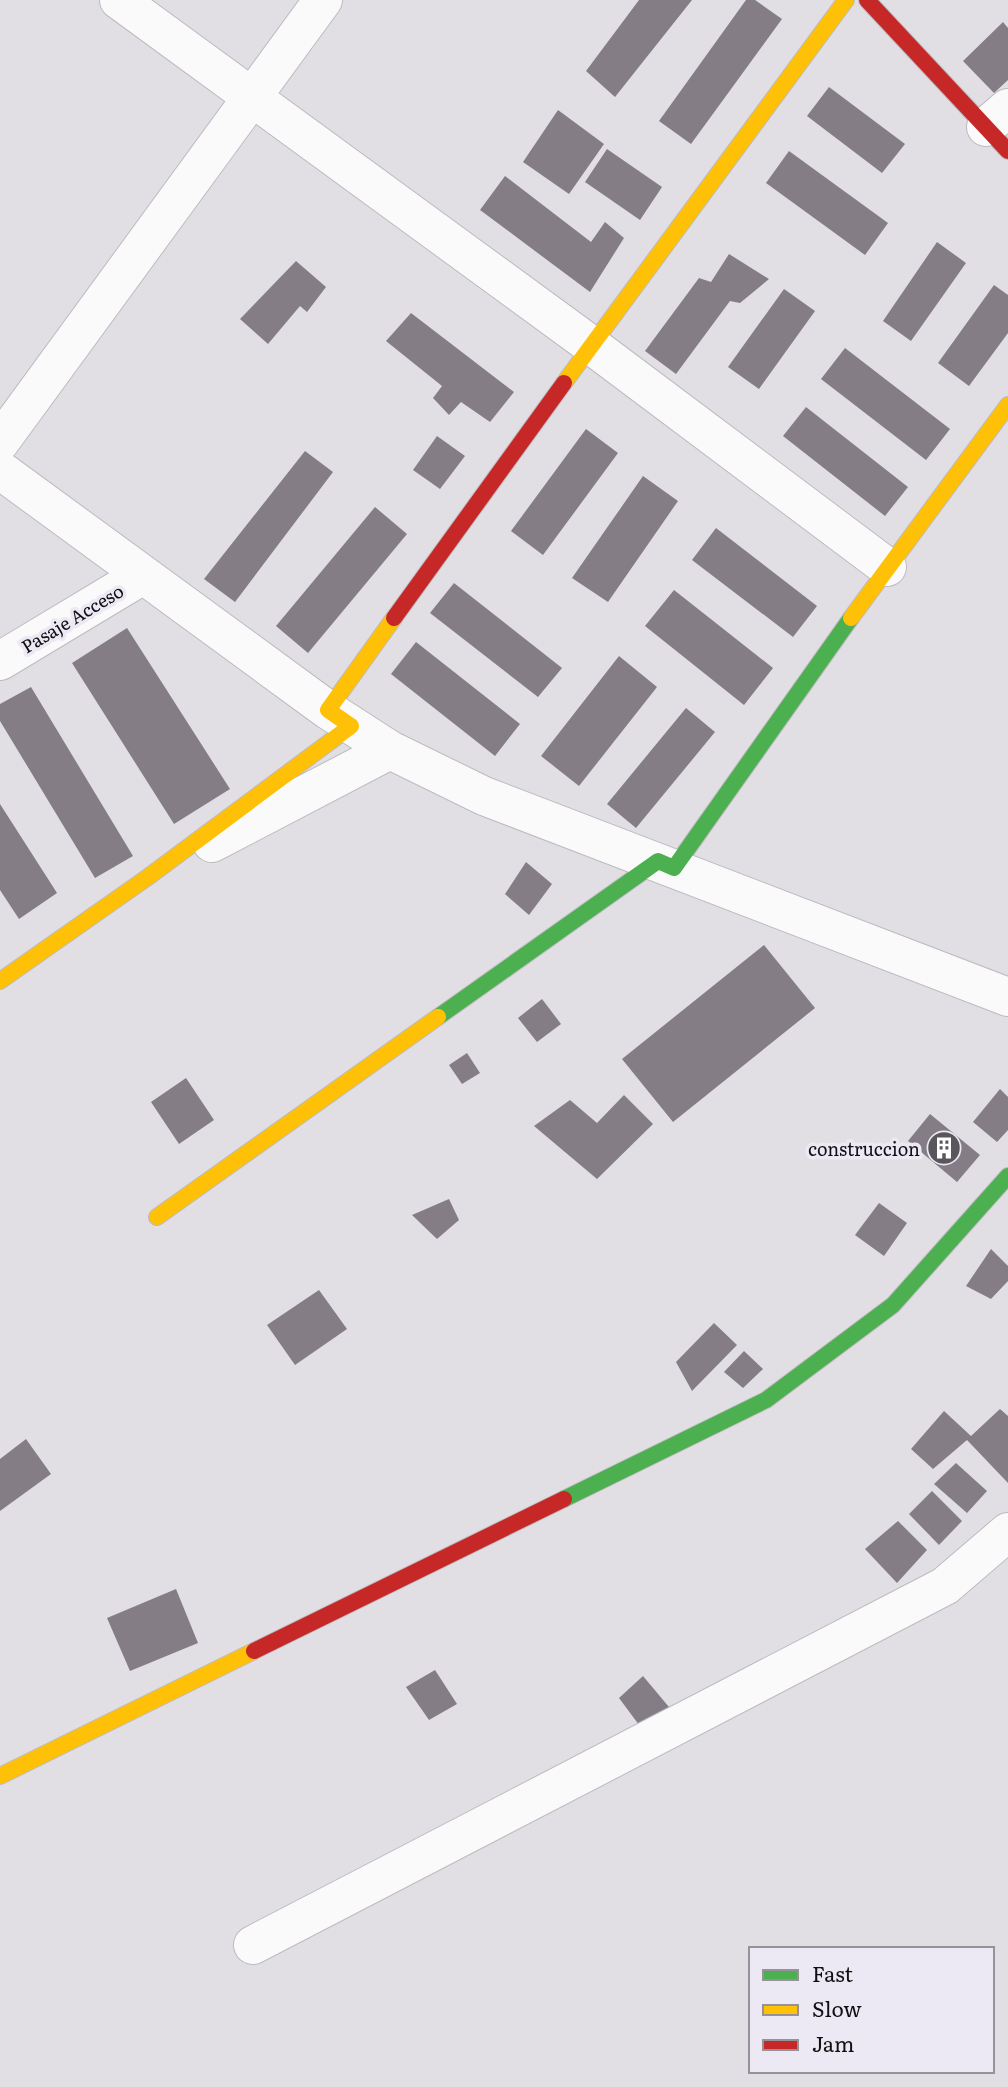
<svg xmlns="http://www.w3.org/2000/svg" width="1008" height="2087" viewBox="0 0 1008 2087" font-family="Literata,serif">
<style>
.building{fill:#857d86}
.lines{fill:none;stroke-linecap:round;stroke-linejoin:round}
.street-casing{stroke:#bdbbc0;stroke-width:40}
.fast-casing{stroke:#bdbbc0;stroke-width:18}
.slow-casing{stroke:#bdbbc0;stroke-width:18}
.jam-casing{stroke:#bdbbc0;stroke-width:18}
.street{stroke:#fafafb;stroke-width:38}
.fast{stroke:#4caf50;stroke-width:16}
.slow{stroke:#ffc107;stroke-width:16}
.jam{stroke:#c62828;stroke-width:16}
.labels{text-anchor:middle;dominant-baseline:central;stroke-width:7;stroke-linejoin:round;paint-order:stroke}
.street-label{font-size:18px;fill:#100f12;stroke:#ede9f4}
.poi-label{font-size:18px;fill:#100f12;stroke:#ede9f4;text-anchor:end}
</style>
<rect width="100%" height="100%" fill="#e1dee4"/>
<path class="building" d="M639,0H692L615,97L586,71Z
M746,0H755L782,19L691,144L659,121Z
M1003,22L1008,28V80L994,93L963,61Z
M829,87L905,144L882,173L807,116Z
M558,110L604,144L569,194L523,162Z
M607,149L662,187L640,220L585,182Z
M789,151L888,223L865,255L766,183Z
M505,176L591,242L605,222L624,238L590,292L480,210Z
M937,242L966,263L911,341L883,321Z
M729,254L769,279L740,303L730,301L676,374L645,351L699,278L711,282Z
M296,261L326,287L307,312L300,306L268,344L240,319Z
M994,285L1008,295V333L969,386L938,363Z
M784,289L815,311L759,389L728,367Z
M411,313L514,392L490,422L461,402L449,415L433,398L442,386L386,341Z
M845,348L950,429L926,460L821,379Z
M806,407L908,487L885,516L783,436Z
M586,429L618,453L543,555L511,531Z
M437,436L465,456L440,489L413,470Z
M305,451L333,472L235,602L204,579Z
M643,476L678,501L608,602L572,578Z
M375,507L407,534L308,653L276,626Z
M716,528L817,606L793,637L692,560Z
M454,583L562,668L538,697L430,613Z
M674,590L773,668L744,705L645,626Z
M127,628L230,789L174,824L72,663Z
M416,642L520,724L495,756L391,674Z
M619,656L657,687L579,786L541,756Z
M31,687L133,856L95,878L0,721V704Z
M686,708L715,732L636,828L607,804Z
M0,804L57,893L19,919L0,890Z
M526,862L552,884L529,915L505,894Z
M764,945L815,1008L673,1122L622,1059Z
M542,999L561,1024L537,1042L518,1018Z
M467,1053L480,1073L462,1084L449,1065Z
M186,1078L214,1120L179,1144L151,1102Z
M1000,1089L1008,1097V1130L997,1142L973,1122Z
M624,1095L653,1124L597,1179L534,1126L570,1100L597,1123Z
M930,1114L980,1155L957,1182L908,1141Z
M449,1199L459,1220L437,1239L412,1215Z
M879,1203L907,1223L884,1256L855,1235Z
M991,1249L1008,1266V1281L991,1299L966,1286Z
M319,1290L347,1329L295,1365L267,1325Z
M714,1323L737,1345L692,1391L676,1362Z
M744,1351L763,1369L743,1388L724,1372Z
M1000,1409L1008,1416V1483L967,1440L933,1469L911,1449L944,1411L971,1436Z
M26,1439L51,1474L0,1511V1459Z
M956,1463L987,1491L967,1513L934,1484Z
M932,1491L962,1521L939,1545L909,1514Z
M898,1521L927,1550L897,1583L865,1549Z
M176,1589L198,1643L130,1671L107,1618Z
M435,1670L457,1704L429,1720L406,1687Z
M643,1676L674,1713L648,1737L619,1698Z"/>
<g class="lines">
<g class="street-casing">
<path id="street" d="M119,0L591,345L887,567
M986,127L1008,108
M0,442L323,0
M0,470L328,710L390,750L484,796L1008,997
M0,661L143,575
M212,843L390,750
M253,1945L945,1586L1008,1532"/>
</g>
<g class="fast-casing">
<path id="fast" d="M438,1017L658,861L674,868L851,618
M564,1499L766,1400L893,1305L1008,1176"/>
</g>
<g class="slow-casing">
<path id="slow" d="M564,383L846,0
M851,618L1008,405
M0,981L148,877L351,726L328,710L394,618
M157,1217L438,1017
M0,1776L254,1651"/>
</g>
<g class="jam-casing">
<path id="jam" d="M867,0L1008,151
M394,618L564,383
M254,1651L564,1499"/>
</g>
<use href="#street" class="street"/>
<use href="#fast" class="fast"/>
<use href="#slow" class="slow"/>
<use href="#jam" class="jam"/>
</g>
<defs>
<g id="building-disc" transform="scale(1.75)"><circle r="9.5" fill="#59575c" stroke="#ede9f4"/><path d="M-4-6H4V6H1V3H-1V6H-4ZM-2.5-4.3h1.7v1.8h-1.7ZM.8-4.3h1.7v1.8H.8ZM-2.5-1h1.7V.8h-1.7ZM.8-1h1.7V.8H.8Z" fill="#fff"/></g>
</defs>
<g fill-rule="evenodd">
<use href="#building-disc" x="944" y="1148"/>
</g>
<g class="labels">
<g class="street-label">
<text transform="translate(72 618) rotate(-31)">Pasaje Acceso</text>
</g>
<g class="poi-label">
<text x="920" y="1148">construccion</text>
</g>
</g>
<rect x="749" y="1947" width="245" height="126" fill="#ede9f4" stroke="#95929a" stroke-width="2"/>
<rect x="763" y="1970" width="35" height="10" fill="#4caf50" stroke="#95929a" stroke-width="2"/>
<text x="812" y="1982" font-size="21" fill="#100f12">Fast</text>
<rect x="763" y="2005" width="35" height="10" fill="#ffc107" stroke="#95929a" stroke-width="2"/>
<text x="812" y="2017" font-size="21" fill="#100f12">Slow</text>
<rect x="763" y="2040" width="35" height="10" fill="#c62828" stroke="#95929a" stroke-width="2"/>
<text x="812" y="2052" font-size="21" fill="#100f12">Jam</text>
</svg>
